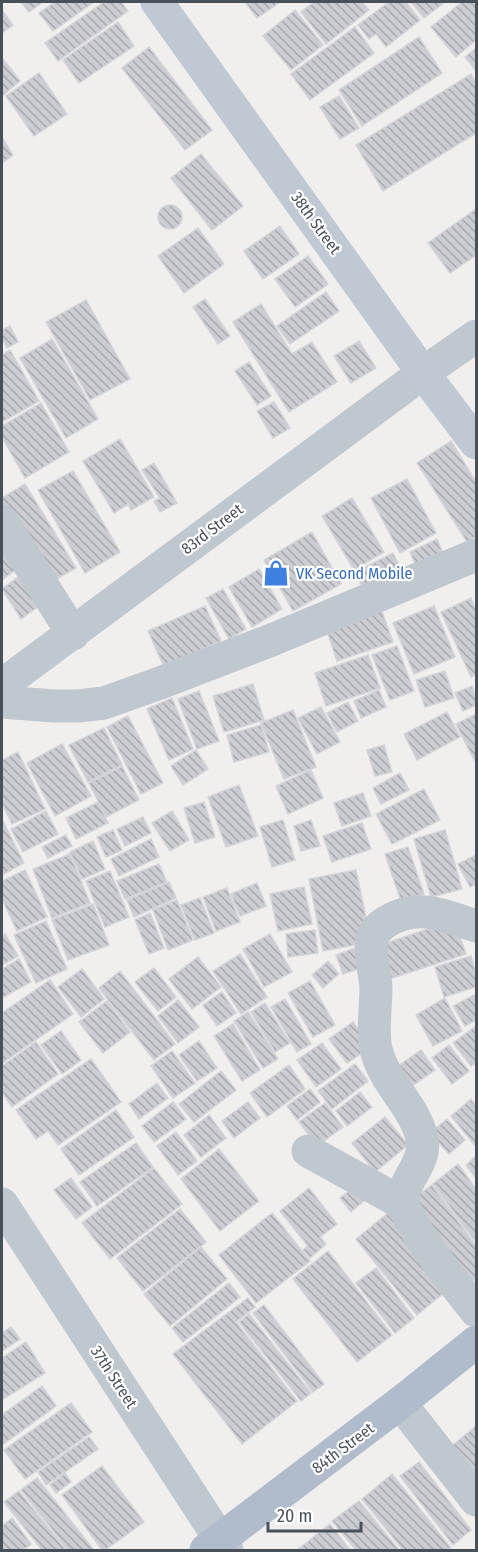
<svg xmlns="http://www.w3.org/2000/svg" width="478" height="1552" viewBox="0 0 478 1552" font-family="'Fira Sans Condensed',sans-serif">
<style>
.building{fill:url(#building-back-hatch);stroke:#d3d4d9;stroke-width:1.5}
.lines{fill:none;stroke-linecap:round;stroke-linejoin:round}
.street{stroke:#c0c8cf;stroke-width:33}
.secondary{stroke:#c0c9d3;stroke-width:33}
.primary{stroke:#b0bccb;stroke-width:33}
.labels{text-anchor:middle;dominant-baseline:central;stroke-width:4.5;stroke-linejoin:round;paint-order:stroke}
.street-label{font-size:16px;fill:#48505a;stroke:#fff}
.shop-label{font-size:16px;fill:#366cbe;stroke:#fff;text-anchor:start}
</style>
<defs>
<pattern id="building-back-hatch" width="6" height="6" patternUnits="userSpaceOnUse" patternTransform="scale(1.5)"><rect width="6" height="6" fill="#cccdd2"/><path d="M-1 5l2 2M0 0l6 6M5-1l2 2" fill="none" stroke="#a8a9ad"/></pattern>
</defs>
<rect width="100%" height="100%" fill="#f1eeee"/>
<path class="building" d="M21,2H43L29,12Z
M55,2H94L53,31L39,13Z
M104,2H121L128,11L58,61L45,43Z
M245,2H280L257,18Z
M314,2H362L369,10L326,44L301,12Z
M389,2H406L420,20L386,47L376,34L369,39L358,25Z
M411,2H445L424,18Z
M462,2H476V40L456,57L431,27Z
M2,10L13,25L2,33Z
M295,10L323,45L291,70L263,36Z
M118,22L134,46L79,83L63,60Z
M355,27L374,53L310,100L291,74Z
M419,37L442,73L362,126L339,90Z
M149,47L212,130L185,150L122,68Z
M476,48V71L465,57Z
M3,59L20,81L2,96V60Z
M39,73L67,114L34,136L6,96Z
M471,74L476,83V133L383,191L356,145Z
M339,96L359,128L340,139L320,107Z
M2,137L13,155L2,163Z
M201,154L243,206L212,230L171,178Z
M158 217a12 12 0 1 1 24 0a12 12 0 1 1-24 0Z
M476,209V255L450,273L428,243Z
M280,226L299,254L263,279L244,251Z
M198,228L224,264L184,293L158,256Z
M308,256L328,284L295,307L275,279Z
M326,292L339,311L290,344L277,326Z
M205,299L230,336L218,344L193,307Z
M86,300L130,379L90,400L46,322Z
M261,304L292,354L312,342L337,382L289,412L233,322Z
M10,326L18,342L7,348L2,338V330Z
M52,339L98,419L66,438L20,358Z
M359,341L376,368L351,383L334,356Z
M10,350L39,401L2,422V355Z
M249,362L271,396L257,405L235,371Z
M274,402L290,428L273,438L257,411Z
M41,403L69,452L25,478L2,437V426Z
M120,439L154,497L131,510L128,504L114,513L83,461Z
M451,441L476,482V536L467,542L417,463Z
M154,463L177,503L160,512L154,501L160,498L142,470Z
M73,471L120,552L85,573L38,490Z
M407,479L436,533L400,553L371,498Z
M25,484L76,568L46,585L2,512V498Z
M352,498L384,552L354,570L322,516Z
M312,532L341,584L293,611L264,560Z
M437,539L443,553L416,566L410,552Z
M2,547L22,565L2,580Z
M393,553L401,569L363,588L355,572Z
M259,569L282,609L252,627L229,587Z
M22,574L43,603L21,619L2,589Z
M223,589L246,629L229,639L206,598Z
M471,598L476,610V674L471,677L441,612Z
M205,606L221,641L164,667L148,631Z
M434,606L455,657L414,674L393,623Z
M381,609L393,642L337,661L326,628Z
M397,646L414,691L390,700L372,655Z
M368,655L380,688L326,706L315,673Z
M445,671L454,698L425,707L416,680Z
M253,684L264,720L224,732L213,696Z
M472,686L476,697V705L463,711L455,693Z
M379,690L386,707L361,718L354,701Z
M199,691L219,741L197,749L178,699Z
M172,698L193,749L169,760L147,709Z
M348,702L358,721L337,732L327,713Z
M321,707L340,742L317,754L298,718Z
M293,710L316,767L284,779L261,723Z
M447,712L460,737L417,760L404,734Z
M476,714V759L474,760L456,724Z
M128,716L163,783L141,794L107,727Z
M261,725L269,752L234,762L227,735Z
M104,728L122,765L88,782L69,745Z
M62,744L91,796L55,816L27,763Z
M384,745L392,772L375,776L367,750Z
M196,750L208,769L183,785L171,766Z
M18,752L45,809L12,824L2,803V760Z
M122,766L139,800L106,817L89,783Z
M311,770L323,798L288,814L276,786Z
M400,773L409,790L381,804L373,788Z
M239,785L258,836L226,847L208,797Z
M424,789L440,820L392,844L376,814Z
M363,793L371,816L342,826L334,803Z
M98,802L108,823L76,839L66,818Z
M204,802L215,837L195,843L184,808Z
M46,811L58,834L23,852L11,829Z
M172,811L189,840L170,851L152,823Z
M143,817L151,833L125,846L117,829Z
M2,819L24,863L2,875Z
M283,820L295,860L272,867L260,827Z
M311,820L320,846L301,851L294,826Z
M362,823L371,849L332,862L323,836Z
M113,830L122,850L106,857L97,837Z
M445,830L462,889L431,897L414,839Z
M66,835L72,846L48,858L42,847Z
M151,839L159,857L119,876L111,859Z
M93,841L105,869L82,879L70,852Z
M408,847L424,894L401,901L385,854Z
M70,854L90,903L52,918L33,869Z
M476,855V884L470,887L458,864Z
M159,864L167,882L125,899L117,881Z
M25,870L47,917L17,931L2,899V881Z
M356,870L371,942L323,951L309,879Z
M110,871L129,917L105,927L86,881Z
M169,882L176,898L134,917L127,900Z
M257,883L266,906L240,916L231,894Z
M304,887L312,924L278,931L270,894Z
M227,888L240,922L216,931L203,897Z
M200,898L214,933L195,940L181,905Z
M177,900L193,940L168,950L153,910Z
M93,904L109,945L68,960L52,920Z
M150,913L164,948L149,954L135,920Z
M454,920L466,954L386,980L375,947Z
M46,921L67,969L36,983L14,935Z
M315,930L318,953L288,957L286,934Z
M5,934L18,956L2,965V936Z
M270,934L292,972L264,987L243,949Z
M363,945L370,965L343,974L336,955Z
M240,954L267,997L241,1014L213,971Z
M471,956L476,974V987L444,997L435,967Z
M198,957L221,987L192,1009L169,979Z
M19,959L31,982L2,998V969Z
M328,961L339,974L323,988L312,975Z
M154,968L176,997L158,1011L135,982Z
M82,969L104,999L81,1017L58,987Z
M120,971L175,1044L154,1060L99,988Z
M50,980L73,1014L2,1063V1013Z
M310,981L335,1025L313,1037L288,993Z
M222,992L236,1013L217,1026L203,1005Z
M474,995L476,999V1020L465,1026L453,1006Z
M445,998L462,1031L433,1046L416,1015Z
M285,999L311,1044L297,1052L271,1007Z
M178,1000L199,1027L178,1043L158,1016Z
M107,1001L130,1032L103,1053L79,1022Z
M265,1003L290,1043L275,1052L251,1012Z
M248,1012L278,1059L263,1068L234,1021Z
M353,1022L371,1047L347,1063L329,1039Z
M233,1024L260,1070L242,1081L214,1036Z
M476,1026V1063L471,1066L453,1043Z
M61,1031L81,1060L62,1074L41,1045Z
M199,1041L217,1068L197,1081L179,1055Z
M36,1042L58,1074L12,1107L2,1092V1066Z
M322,1043L341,1069L316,1087L297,1060Z
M449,1045L469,1071L452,1084L432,1058Z
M421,1050L435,1070L405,1091L391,1071Z
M172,1051L195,1083L173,1098L151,1066Z
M91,1059L121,1102L58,1145L48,1131L36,1139L16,1110Z
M355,1064L368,1081L332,1109L318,1091Z
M289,1065L305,1089L267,1117L250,1093Z
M221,1071L236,1090L194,1122L179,1104Z
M157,1083L168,1098L139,1119L129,1104Z
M310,1089L320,1102L297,1120L287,1106Z
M360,1092L372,1107L347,1126L336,1111Z
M471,1099L476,1106V1147L451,1116Z
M173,1102L186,1119L154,1142L142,1126Z
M248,1102L260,1118L234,1138L222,1121Z
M325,1103L343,1127L317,1146L299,1122Z
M116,1110L134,1137L79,1175L61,1149Z
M209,1115L226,1138L201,1157L184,1135Z
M385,1117L408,1145L375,1172L352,1143Z
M447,1119L465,1140L449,1154L430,1133Z
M176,1132L197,1161L178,1175L157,1146Z
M136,1143L153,1167L97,1206L80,1182Z
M219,1149L259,1201L220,1231L181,1179Z
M476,1156V1178L466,1165Z
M458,1164L476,1189V1238L474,1240L433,1184Z
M154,1168L182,1204L110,1259L82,1223Z
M71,1178L92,1207L76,1219L54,1190Z
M432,1185L476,1246V1279L467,1286L407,1203Z
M356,1186L366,1199L351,1212L340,1198Z
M309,1188L337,1224L320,1237L326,1244L310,1258L303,1250L308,1246L280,1211Z
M180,1209L206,1242L143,1291L117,1258Z
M272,1213L310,1261L256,1303L219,1255Z
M388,1213L450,1288L417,1315L356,1239Z
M201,1247L227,1279L170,1326L144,1294Z
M328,1251L392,1335L357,1362L293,1279Z
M376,1268L414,1318L395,1333L356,1283Z
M229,1283L240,1297L183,1342L172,1328Z
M248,1298L255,1307L236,1322L297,1401L242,1444L173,1354Z
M264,1305L324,1384L313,1392L253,1313Z
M249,1314L311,1393L301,1401L239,1322Z
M11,1327L20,1339L2,1351V1333Z
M26,1342L45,1373L2,1400V1358Z
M42,1386L56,1406L2,1445V1415Z
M71,1403L92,1432L25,1479L4,1450Z
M476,1426V1485L448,1449Z
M89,1437L98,1449L46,1485L38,1472Z
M419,1462L471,1530L453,1545L400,1476Z
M102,1466L144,1522L105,1550H102L62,1495Z
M65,1473L71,1482L56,1493L50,1485Z
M392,1474L451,1548L447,1550H403L362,1499Z
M37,1478L94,1550H68L21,1490Z
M19,1491L66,1550H42L4,1502Z
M359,1501L399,1550H356L332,1521Z
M12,1518L31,1544L23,1550H2V1526Z
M330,1524L350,1550H297Z"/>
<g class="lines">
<path class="street" d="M2,521L73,634
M2,685L423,373L476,336
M2,702L54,706H78L104,703L160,683L274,639L476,555
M476,926C444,916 419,902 386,922C380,926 374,931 372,939C369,955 375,972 376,988C376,1010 371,1036 378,1056C387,1084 411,1104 420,1131C430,1157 410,1172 403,1194C397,1215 462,1293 476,1311
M308,1151L402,1203
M2,1204L227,1550
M400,1403L476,1500"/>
<path class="secondary" d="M157,2L423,373L476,443"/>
<path class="primary" d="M206,1550L400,1403L476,1342"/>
</g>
<defs>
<g id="shop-bare" transform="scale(2.07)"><path d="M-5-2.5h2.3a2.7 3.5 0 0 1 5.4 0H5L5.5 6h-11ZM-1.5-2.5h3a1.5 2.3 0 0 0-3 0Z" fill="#3f7fe0" stroke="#fff" stroke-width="2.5" paint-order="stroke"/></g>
</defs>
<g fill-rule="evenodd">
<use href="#shop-bare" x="276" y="573"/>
</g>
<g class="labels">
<g class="street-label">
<text transform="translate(316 223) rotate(54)">38th Street</text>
<text transform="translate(212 529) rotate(-37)">83rd Street</text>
<text transform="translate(114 1377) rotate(57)">37th Street</text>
<text transform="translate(343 1448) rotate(-37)">84th Street</text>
</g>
<g class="shop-label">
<text x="296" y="573">VK Second Mobile</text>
</g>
</g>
<rect width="478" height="1552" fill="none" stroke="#48505a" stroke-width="6"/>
<path d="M268 1522v9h93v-9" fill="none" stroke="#48505a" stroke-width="3"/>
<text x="277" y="1522" font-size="18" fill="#48505a" stroke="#ffffff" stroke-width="4.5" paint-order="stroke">20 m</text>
</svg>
